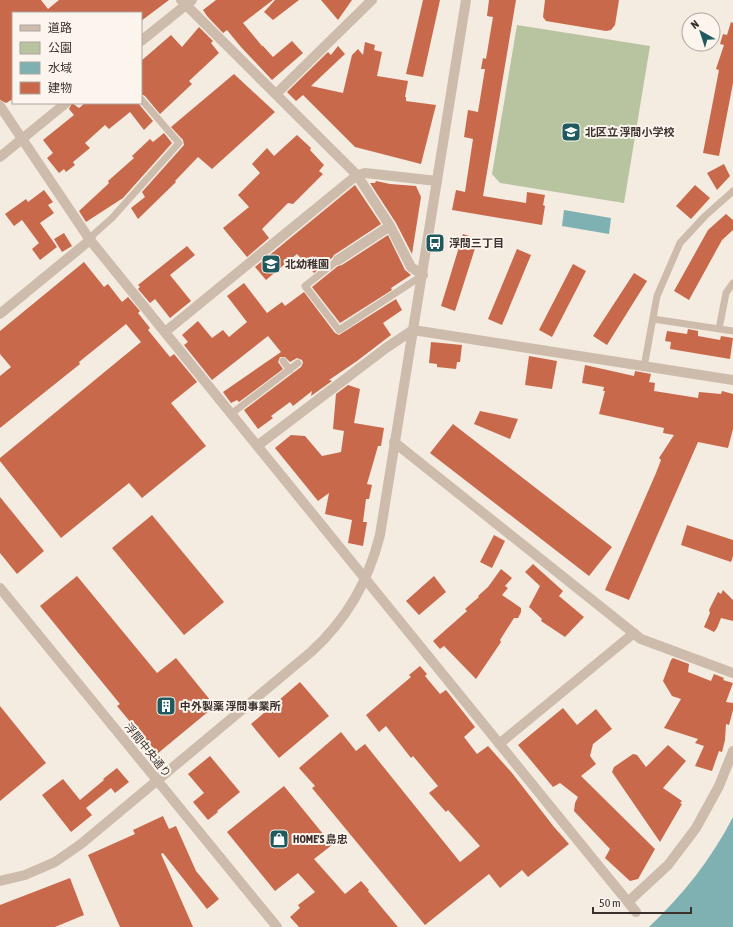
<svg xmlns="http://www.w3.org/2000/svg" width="733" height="927" viewBox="0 0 733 927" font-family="'Asap Condensed','Noto Sans JP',sans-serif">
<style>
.green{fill:#b8c4a0}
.water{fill:#7fb0b2}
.building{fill:#c8694b}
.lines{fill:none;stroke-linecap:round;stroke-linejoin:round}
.service{stroke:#cdbbac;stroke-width:7}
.minor{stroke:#cdbbac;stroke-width:10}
.tertiary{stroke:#cdbbac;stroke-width:10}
.labels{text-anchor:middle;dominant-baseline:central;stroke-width:4;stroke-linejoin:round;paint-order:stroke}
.poi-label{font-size:11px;font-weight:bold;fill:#3b302b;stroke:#fbf5ee;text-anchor:start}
.street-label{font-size:11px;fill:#3b302b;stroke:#fbf5ee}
</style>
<rect width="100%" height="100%" fill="#f4ebe1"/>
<path class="green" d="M517,25L650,46L624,203L500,183L492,174Z"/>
<path class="water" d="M564,210L611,218L609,234L562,226Z
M733,817V927H649C683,895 712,858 733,817Z"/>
<path class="building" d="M0,0H41L48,9L59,0H169L141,21V13H13V99L6,103L0,100Z
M216,0H273L243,23L262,46H263L273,57L292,41L303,53L272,80L241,47L227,30L223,33L207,16L203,10Z
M275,0H299L273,20L264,12Z
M321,0H352L338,20Z
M423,0H440L423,77L406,74Z
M489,0H516L483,196L526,203L527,192L545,195L543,205L545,206L542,225L452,210L456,190L465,192L473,139L464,137L468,110L478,112L485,69H481L483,58L486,59L493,17L487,16Z
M545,0H619L615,25L611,30L606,31L546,21L543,17Z
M731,22L733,23V83L719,156L703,153L719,70L716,69L724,45L720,44L723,34L727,35Z
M199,27L213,41L211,43L219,53L189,81L192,84L160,114L145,96L141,94V61L171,35L182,47Z
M365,42L375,45L374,50L382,52L377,76L408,81L405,97H406V101L436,105L421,164L355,147L303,95L296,101L287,92L328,52L331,55L338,46L345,54L311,86L343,93L352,55L358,49L363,55Z
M234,74L275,112L212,169L198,157L175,181L176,182L138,219L131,208L145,197L142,192L184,145L183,140L171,127Z
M72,103L79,108L85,103H138L153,121L144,130L130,112L109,129L105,125L85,143L90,148L73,162L75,165L66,172L64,169L59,173L47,158L53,153L43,140L74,115L69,109Z
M164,133L172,143L123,198L86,222L79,211L106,186L109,183L108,181L134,158L132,156L150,139L153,142Z
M297,135L311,148L310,150L324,165L319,171L323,174L293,204L288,203L262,229L269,238L247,257L223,228L249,207L238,195L260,173L252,164L267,148L274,156Z
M724,164L730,176L717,190L707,173Z
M376,181L390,184L416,186L421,197L412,254L396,223L370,183H375Z
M355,185L381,224L334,255L332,258L314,273L297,254L266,280L255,267Z
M695,185L710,198L691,219L676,206Z
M44,190L53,202L48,205L54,213L40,223L57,247L40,260L32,249L39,243L22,220L14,226L5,214L26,199L28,202Z
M726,214L733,220V230L722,240L689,300L674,291L708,230Z
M64,233L72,246L62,252L54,239Z
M463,234L478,239L455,311L441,306Z
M388,235L405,270L411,275L391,288L392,290L340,323L312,287L338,266L342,265Z
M187,246L195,255L170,275L191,301L170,318L155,299L150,303L138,289L140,287L138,285Z
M517,249L531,255L502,325L488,319Z
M84,262L104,287L108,284L122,302L128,297L140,311L138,313L150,328L148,330L170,357L174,354L197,382L171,403L206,446L142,498L129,483L61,538L0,461V458L141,342L126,324L79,362L80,364L0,428V376L11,367L0,354V331Z
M573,264L586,271L552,337L539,330Z
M634,273L647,281L607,345L593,336Z
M244,283L267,313L282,302L285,306L304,292L335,333L339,335L396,299L402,310L383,323L391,335L357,361L329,380L332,381L311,396L312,391L293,406L290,402L271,416L273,418L258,429L244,410L301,367L303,363L302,360L297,358L290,362L285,357H280L278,362L283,369L239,402L237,400L231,403L223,392L281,352L268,336L212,380L184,345L188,342L182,335L198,321L212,338L223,330L229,337L247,322L227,296Z
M688,329L698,331V336L720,340L721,336L733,338L730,359L670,349L671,342L665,341L667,331L687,334Z
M431,342L462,345L460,362H457L456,369L437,367V364L429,363Z
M529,356L557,361L552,389L525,385Z
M585,365L634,376L635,371L651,374L649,382L655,383L654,391L698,398L699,392L721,394L722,391L733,394V429L728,448L698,442L629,600L605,590L656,473L661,460L659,458L674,435L663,433L664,428L599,414L605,391H603L604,387L582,383Z
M348,385L360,389L354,423L384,428L381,446H378L367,484L372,485L369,499H366L363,522H367L363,546L348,543L352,520L325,514L329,493L318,501L275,448L291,435L305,436L322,456L341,452L344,431L333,429L336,394Z
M480,411L518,419L510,439L474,424Z
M453,424L612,547L589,576L430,453Z
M0,497L44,551L17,574L0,553Z
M152,515L224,602L184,635L112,548Z
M687,525L733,540V556L731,562L681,545Z
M494,535L505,541L492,568L480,562Z
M533,564L563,591L559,596L584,617L565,637L541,621L542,619L529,607L540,586L525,572Z
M501,569L512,578L505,586L508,588L502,595L521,608V612L518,618H514L500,640L501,642L476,679L444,646L440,649L433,641L467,611L465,609L479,597L478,596L488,587Z
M77,576L157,673L176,658L215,706L157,754L117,706L120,704L40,606Z
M434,576L446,592L419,615L406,601Z
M723,590L733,600V621L721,618L717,628L714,632L704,627L710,613L709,610L718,592L721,594Z
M673,658L689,664L688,672L711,681L714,674L724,678L723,680L733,683L726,702L733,703V710L729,725L726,724L725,740L722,752L719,751L712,771L695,766L704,746L695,743L698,739L664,728L681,699L672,696L663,681L671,660Z
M420,666L427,674L425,676L440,694L446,690L475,727L464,737L477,754L488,746L512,773L554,827L569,844L528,877L522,870L500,888L489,874L425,925L312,788L315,786L299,768L341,732L356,751L365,744L460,862L480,846L448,810L446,812L429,793L438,786L413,756L411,758L386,726L379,732L366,715L411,677L409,675Z
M300,682L329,716L279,758L251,724Z
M0,706L46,763L0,801Z
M563,708L577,725L596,709L612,729L593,744L590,756L596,764L581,776L655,849L638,879L630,881L605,858L610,849L574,811L575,803L578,797L560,783L553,787L518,745Z
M668,745L686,761L663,788L682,801L680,803L682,804L660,842L612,772L614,767L633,754L637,755L646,767Z
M210,756L240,792L217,811L218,812L208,820L193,802L204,793L188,774Z
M117,768L129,782L115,793L111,788L86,808L92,815L71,832L42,795L63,779L80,800L104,780L103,779Z
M284,786L332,845L314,859L345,894L361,881L369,890L368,891L398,927H299L290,917L300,908L298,905L315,892L298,873L275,891L227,832Z
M163,816L169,829L176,826L196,871L219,899L207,909L163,853L161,854L193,927H120L88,855L135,834L133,830Z
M70,878L84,915L55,927H0V905Z"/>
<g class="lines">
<path class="service" d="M90,240L94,234L112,218L179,143L141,99
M338,260L305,286L339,330L423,275
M653,319L733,331
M719,329L726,293L733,283
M283,361L290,370
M644,367L657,296L680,243L705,216L733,191
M231,414L298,363"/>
<path class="minor" d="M181,0L357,175L390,226L411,267L423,275
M276,94L372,0
M0,106L90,240L636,912
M338,260L390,226
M0,314L90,240
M165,332L357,175L365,173L437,181
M394,442L641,639L733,673
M257,446L386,348L413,330L733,380
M499,744L634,633
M628,902L668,865L696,828L719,786L733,751"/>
<path class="tertiary" d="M141,41L192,0
M0,157L66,103
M0,588L277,927
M0,881L25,875L55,862L81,844L311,652C347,619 368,582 380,535L466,0"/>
</g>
<defs>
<g id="school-square" transform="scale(1)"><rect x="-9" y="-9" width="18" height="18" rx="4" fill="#1f5a5e" stroke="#fbf5ee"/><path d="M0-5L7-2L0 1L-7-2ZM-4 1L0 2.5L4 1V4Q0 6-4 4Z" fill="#fff"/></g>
<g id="bus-square" transform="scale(1)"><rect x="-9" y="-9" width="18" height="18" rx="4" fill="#1f5a5e" stroke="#fbf5ee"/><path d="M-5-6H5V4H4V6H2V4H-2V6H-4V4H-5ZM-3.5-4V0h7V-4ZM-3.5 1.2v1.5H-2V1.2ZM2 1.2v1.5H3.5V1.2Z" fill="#fff"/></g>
<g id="building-square" transform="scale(1)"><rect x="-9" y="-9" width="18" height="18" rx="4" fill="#1f5a5e" stroke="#fbf5ee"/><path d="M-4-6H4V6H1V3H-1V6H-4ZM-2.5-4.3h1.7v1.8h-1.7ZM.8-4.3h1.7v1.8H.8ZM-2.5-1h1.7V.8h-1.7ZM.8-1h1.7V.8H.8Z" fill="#fff"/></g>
<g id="shop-square" transform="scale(1)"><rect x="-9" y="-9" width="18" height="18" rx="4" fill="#1f5a5e" stroke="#fbf5ee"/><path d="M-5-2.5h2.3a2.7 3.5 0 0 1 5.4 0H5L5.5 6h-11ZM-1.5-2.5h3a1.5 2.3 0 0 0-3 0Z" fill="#fff"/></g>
</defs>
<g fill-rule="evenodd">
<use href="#school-square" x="571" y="132"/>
<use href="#bus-square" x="435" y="243"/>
<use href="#school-square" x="271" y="264"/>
<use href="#building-square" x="166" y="706"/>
<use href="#shop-square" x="279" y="839"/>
</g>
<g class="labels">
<g class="poi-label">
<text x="585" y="132">北区立 浮間小学校</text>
<text x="449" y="243">浮間三丁目</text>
<text x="285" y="264">北幼稚園</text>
<text x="180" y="706">中外製薬 浮間事業所</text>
<text x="293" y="839">HOME'S 島忠</text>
</g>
<g class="street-label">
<text transform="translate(148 750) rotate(51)">浮間中央通り</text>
</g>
</g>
<rect x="12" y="12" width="130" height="92" fill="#fbf5ee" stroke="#aea6a0"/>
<rect x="20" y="25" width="20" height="6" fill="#cdbbac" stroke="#aea6a0"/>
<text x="48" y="32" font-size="12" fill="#3b302b">道路</text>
<rect x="20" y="42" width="20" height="12" fill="#b8c4a0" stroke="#aea6a0"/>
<text x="48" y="52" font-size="12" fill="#3b302b">公園</text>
<rect x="20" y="62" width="20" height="12" fill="#7fb0b2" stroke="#aea6a0"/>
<text x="48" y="72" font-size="12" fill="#3b302b">水域</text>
<rect x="20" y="82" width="20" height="12" fill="#c8694b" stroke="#aea6a0"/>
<text x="48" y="92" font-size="12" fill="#3b302b">建物</text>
<g transform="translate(701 32) rotate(321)"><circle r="19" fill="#fbf5ee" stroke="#aea6a0"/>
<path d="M0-3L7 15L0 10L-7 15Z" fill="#1f5a5e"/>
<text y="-6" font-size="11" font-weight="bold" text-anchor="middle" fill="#3b302b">N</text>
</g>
<path d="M593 907v6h98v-6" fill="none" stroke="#3b302b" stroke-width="2"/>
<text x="599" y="907" font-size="12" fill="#3b302b" stroke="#fbf5ee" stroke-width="3" paint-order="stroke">50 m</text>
</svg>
